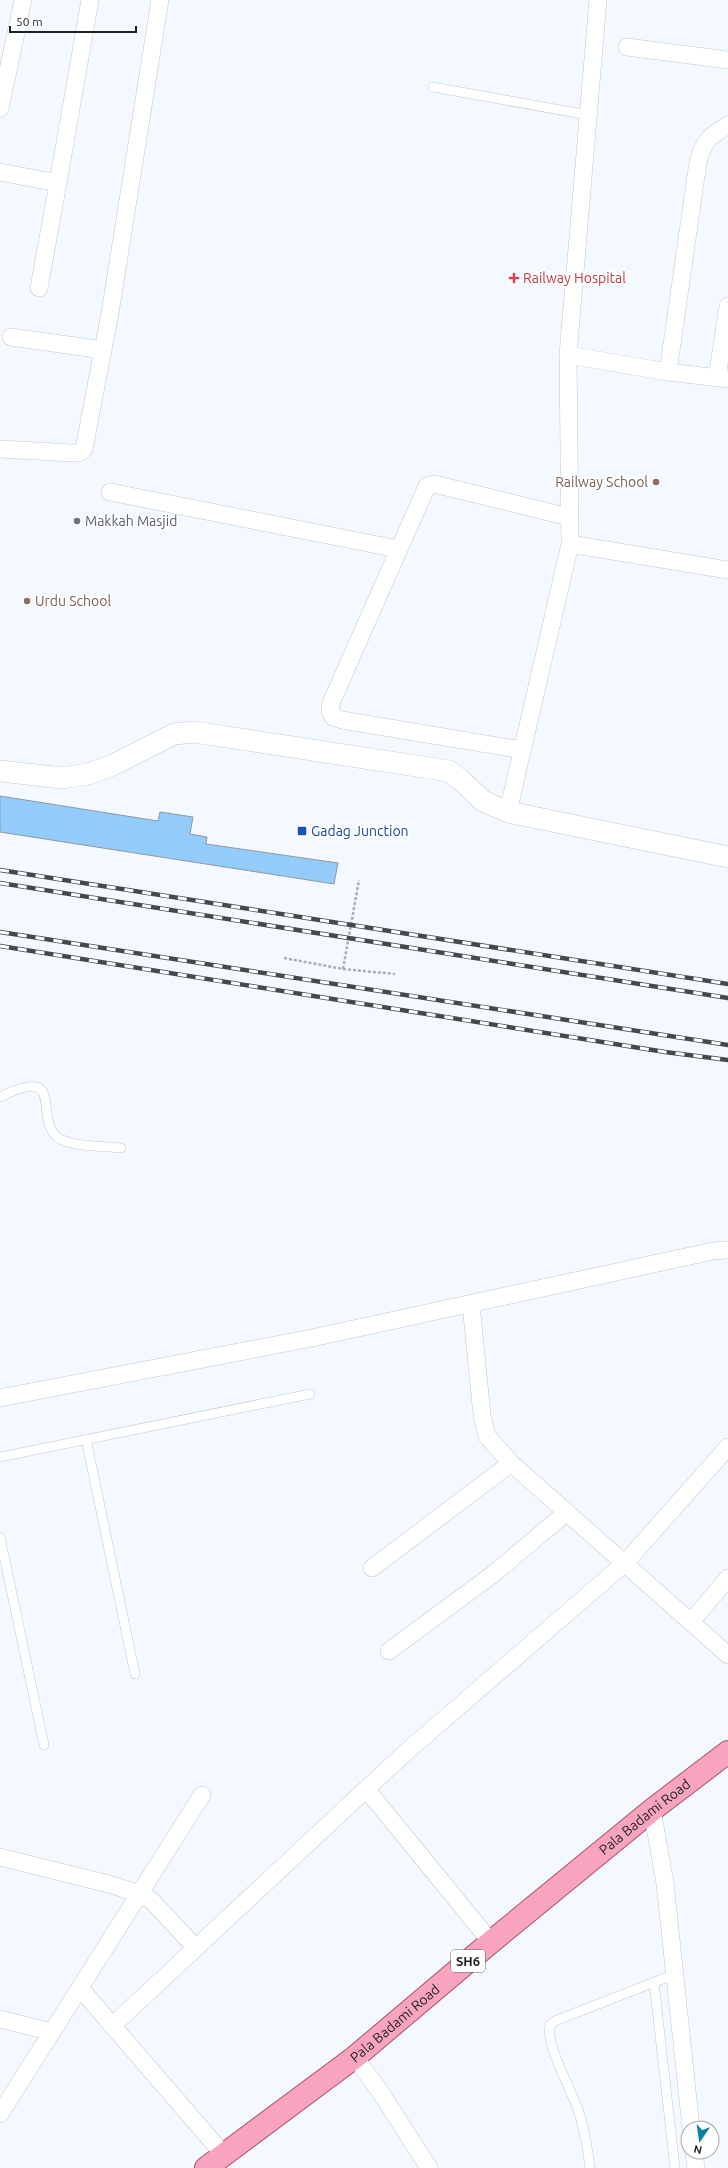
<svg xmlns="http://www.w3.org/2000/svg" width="728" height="2168" viewBox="0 0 728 2168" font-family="Ubuntu,sans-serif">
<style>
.building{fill:#93ccfa;stroke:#8f989f}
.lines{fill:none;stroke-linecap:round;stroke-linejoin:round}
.service-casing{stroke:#bec8d0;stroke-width:10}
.minor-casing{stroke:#bec8d0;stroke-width:18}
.tertiary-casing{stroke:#bec8d0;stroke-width:22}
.primary-casing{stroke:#a94f6c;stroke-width:24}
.path{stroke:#a8aeb2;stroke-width:2.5;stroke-dasharray:3 2;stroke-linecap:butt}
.service{stroke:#fff;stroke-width:9}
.minor{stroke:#fff;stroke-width:17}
.tertiary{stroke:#fff;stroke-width:21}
.primary{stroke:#f9a4be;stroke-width:22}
.rail-casing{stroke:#44494c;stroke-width:4.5}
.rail{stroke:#fff;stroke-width:3;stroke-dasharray:9;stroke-linecap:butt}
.health-dot{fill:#e0444e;stroke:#fff;stroke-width:1.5}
.education-dot{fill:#8d6e63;stroke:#fff;stroke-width:1.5}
.worship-dot{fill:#6b7280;stroke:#fff;stroke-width:1.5}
.transit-dot{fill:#1a4fb4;stroke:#fff;stroke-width:1.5}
.labels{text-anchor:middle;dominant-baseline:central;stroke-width:3.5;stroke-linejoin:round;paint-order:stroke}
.shield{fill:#fff;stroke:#616466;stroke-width:1}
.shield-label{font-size:13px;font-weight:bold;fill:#1d2124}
.health-label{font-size:14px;fill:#be3a42;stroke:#fff;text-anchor:start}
.education-label{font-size:14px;fill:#785e54;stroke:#fff;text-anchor:end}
.worship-label{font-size:14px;fill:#5b616d;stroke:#fff;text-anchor:start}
.transit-label{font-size:14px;fill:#164399;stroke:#fff;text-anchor:start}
.street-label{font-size:14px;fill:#1d2124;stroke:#fff}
</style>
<rect width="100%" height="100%" fill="#f3f9fe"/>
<path class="building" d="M0,796L158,821L160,812L193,817L190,834L207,837L206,844L338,863L334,884L0,832Z"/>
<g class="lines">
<g class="service-casing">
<path id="service" d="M433,87L588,115
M0,1097C69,1062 31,1122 60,1139C75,1147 105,1146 121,1148
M86,1439L135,1674
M0,1457L310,1394
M0,1537L44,1745
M654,1982L675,2168
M590,2168C588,2150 585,2133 580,2116C574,2092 545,2047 550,2025L555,2021L675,1974"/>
</g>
<g class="minor-casing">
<path id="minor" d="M627,47L728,60
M0,108L23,0
M0,172L58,183L90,0
M39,288L58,183
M11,337L103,350
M568,355L668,372L728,379
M668,372L698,162C704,141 709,136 728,125
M717,378L728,306
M0,449L72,453H79L84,449L110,313L160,0
M110,492L398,549
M570,544L728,570
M522,750L342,720L333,717L330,711L331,703L427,486L434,484L569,517
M508,812L570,544L568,355L598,0
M471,1304L482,1415L487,1436L511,1463L728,1655
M0,1398L312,1338L713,1251L728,1250
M372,1568L511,1463
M691,1622L728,1578
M389,1651L492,1575L567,1512
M367,1790L491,1942
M652,1810L665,1883L691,2128
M0,1857L109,1884L140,1894L152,1901L195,1947
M80,1988L224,2155
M0,2019L52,2032
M112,2026L405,1753L625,1563L728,1447
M355,2057L381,2093L429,2168
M0,2114L202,1795
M694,2152L696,2168"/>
</g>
<g class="tertiary-casing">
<path id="tertiary" d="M0,771L62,778L88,774L113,765L174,734L194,732L449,771L461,780L483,801L508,812L728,857"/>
</g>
<g class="primary-casing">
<g id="primary">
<path id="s1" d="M206,2168L355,2057L491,1942L652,1810L728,1752"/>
</g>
</g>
<path class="path" d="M284,958L343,969L395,974
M343,969L359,880"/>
<use href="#service" class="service"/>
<use href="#minor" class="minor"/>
<use href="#tertiary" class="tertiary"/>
<use href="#primary" class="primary"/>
<g class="rail-casing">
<path id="rail" d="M0,870L728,984
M0,883L728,998
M0,932L728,1045
M0,946L665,1052L728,1060"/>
</g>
<use href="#rail" class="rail"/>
</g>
<path class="health-dot" d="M512 272h4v4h4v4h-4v4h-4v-4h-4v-4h4z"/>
<g class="education-dot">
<circle cx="656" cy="482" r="4"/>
<circle cx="27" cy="601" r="4"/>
</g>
<circle class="worship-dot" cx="77" cy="521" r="4"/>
<rect class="transit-dot" x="297" y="826" width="10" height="10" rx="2"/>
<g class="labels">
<rect class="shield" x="451" y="1950" width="34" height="22" rx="3"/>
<g class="shield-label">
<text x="468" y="1961">SH6</text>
</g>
<g class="health-label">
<text x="523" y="278">Railway Hospital</text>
</g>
<g class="education-label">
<text x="648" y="482">Railway School</text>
<text x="35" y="601" text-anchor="start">Urdu School</text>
</g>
<g class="worship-label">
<text x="85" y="521">Makkah Masjid</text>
</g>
<g class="transit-label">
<text x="311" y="831">Gadag Junction</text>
</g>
<g class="street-label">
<text stroke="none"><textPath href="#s1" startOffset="562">Pala Badami Road</textPath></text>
<text stroke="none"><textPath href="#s1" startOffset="238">Pala Badami Road</textPath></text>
</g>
</g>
<g transform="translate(700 2140) rotate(193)"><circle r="19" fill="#ffffff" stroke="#a5a6a7"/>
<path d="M0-3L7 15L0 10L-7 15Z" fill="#0b81a8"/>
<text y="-6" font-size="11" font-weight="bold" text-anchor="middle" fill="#1d2124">N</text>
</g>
<path d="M10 26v6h126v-6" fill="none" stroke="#1d2124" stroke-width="2"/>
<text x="16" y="26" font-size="12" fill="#1d2124" stroke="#ffffff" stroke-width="3" paint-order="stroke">50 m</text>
</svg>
